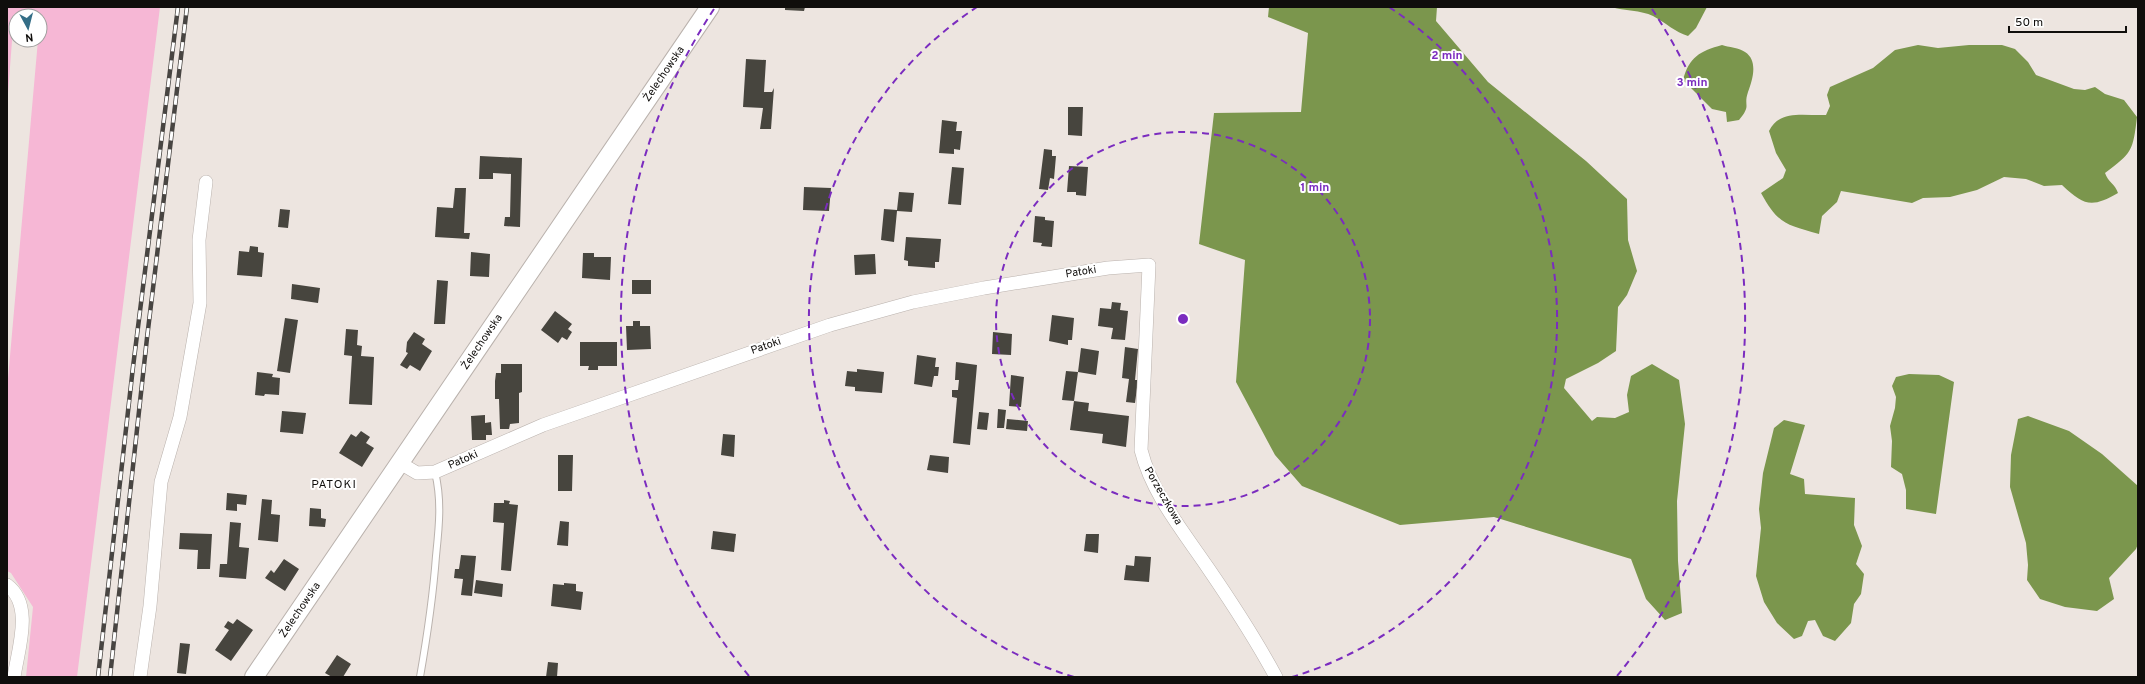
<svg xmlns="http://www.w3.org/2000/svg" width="2145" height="684" viewBox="0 0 2145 684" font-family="Overpass,sans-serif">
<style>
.green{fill:#f6b7d5}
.water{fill:#7b964d}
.building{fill:#47453e}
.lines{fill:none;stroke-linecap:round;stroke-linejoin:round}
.lane-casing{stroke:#bab2ad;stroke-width:8}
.street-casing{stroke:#bab2ad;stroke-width:14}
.secondary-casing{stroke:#bab2ad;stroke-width:20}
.lane{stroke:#fff;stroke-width:6}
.street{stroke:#fff;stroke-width:13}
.secondary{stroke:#fff;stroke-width:18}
.rail-casing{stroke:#484542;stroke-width:4.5}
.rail{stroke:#fff;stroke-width:3;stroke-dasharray:9;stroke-linecap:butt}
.ring{fill:none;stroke:#7b2cbf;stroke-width:2;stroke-dasharray:7 5}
.labels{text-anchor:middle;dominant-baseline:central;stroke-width:4;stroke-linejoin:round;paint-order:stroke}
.street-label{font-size:11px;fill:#100e0c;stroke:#fff}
.neighbourhood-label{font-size:12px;letter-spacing:1px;fill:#100e0c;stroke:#fff}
.centre{fill:#7b2cbf;stroke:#fff;stroke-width:2}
.ring-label{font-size:12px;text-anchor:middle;font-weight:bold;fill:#7b2cbf;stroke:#fff;stroke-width:4;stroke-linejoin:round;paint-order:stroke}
</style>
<rect width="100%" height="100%" fill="#ede5e0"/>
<path class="green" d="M7,7H160L77,677H26L33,607L11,573L7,571V390L38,40H40L41,15L14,14L7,107Z"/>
<path class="water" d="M1269,7H1437L1436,21L1488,82L1586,161L1627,199L1628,240L1637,271L1627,295L1618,307L1616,351L1598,363L1566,379L1564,388L1592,421L1597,417L1615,418L1629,412L1627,395L1631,376L1652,364L1679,380L1685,424L1677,501L1678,561L1682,613L1665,620L1646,599L1631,559L1494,517L1400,525L1302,486L1275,455L1236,382L1245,260L1199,244L1214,113L1301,112L1308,33L1268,17Z
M1611,7H1707L1696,28L1688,36C1675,32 1666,23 1653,16C1641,10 1624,11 1611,7Z
M1722,45C1728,47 1740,48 1745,52C1759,61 1752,81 1748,92C1743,107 1752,104 1739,120L1727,122L1726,112L1712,109L1683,80C1689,57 1700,51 1722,45Z
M1918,45L1938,48L1969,45H2002L2015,49L2028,62L2036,75L2074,89L2085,90L2095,87L2105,94L2124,100L2137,117C2133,151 2132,153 2105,173C2108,182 2115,184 2118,193C2092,208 2084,206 2062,185L2044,186L2026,179L2004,177L1977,190L1950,197L1923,198L1912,203L1841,191L1837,202L1822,216L1819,234C1786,225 1778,224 1761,193L1783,178L1786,170L1776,153L1769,131C1780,109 1804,116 1826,115L1830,106L1827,95L1830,87L1873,68L1895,50Z
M1909,374L1939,375L1954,382L1936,514L1906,509V490L1902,474L1891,467L1892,441L1890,426L1895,408L1896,397L1892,386L1896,377Z
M2028,416L2069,431L2102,454L2138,486V544L2136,549L2109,578L2114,599L2097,611L2065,607L2040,599L2027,580L2028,565L2026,543L2010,487L2011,455L2018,419Z
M1784,420L1805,425L1790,474L1804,479L1805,494L1855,498L1854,525L1862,546L1856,564L1864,574L1861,594L1854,604L1851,623L1835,641L1823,636L1815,620L1808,621L1802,636L1794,639L1777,623L1764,602L1756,576L1761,528L1759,509L1763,473L1774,428Z"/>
<path class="building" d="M785,7H805L804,11L785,10Z
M746,59L766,60L764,92H772L774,88L771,129H760L763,108L743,107Z
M1068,107H1083L1082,136L1068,135Z
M942,120L957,122L956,131H962L960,150L954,149V154L939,153Z
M1044,149L1052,150V156H1056L1054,179L1050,178L1048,190L1039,189Z
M480,156L522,158L520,227L504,226L505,217H510L511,174L493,173V179H479Z
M1069,166L1088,167L1086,196L1076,195V192H1067Z
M952,167L964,168L961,205L948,204Z
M804,187L831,188L829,211L803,210Z
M455,188H466L464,233H470L469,239L435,237L437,207L453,208Z
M899,192L914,193L912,212L897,211L894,242L881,240L884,209L897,210Z
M280,209L290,210L288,228L278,227Z
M1035,216L1045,217V220L1054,221L1052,247L1041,246L1042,243L1033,242Z
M906,237L941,239L939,262H935V268L908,266V261L904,260Z
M250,246L258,247V252L264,253L262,277L237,275L239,251L249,252Z
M471,252L490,254L489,277L470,276Z
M583,253H594V257H611L610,280L582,278Z
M875,254L876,274L855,275L854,255Z
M437,280L448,281L445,324H434Z
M632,280H651V294H632Z
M292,284L320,288L318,303L291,299Z
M1112,302L1121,303L1120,310L1128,311L1125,340L1111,339L1113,328L1098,326L1100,308L1111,309Z
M555,311L572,324L568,329L572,332L567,340L562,337L558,343L541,330Z
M1052,315L1074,318L1072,340H1068V345L1049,341Z
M285,318L298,320L290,373L277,371Z
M633,321H640V326H650L651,349L627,350L626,326H633Z
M346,329L358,330L357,345L362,346L361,356L374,357L372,405L349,404L352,356L344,355Z
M414,332L425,339L422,344L432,351L420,371L410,365L407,369L400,365L408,353L406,352L407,342Z
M993,332L1012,334L1011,355L992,354Z
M580,342H617V366H598V370H588L589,366H580Z
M1125,347L1138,349L1135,380H1138L1135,403L1126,402L1129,379L1122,378Z
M1081,348L1099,351L1096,375L1078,372Z
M917,355L936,358L935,367H939L938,376H934L932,387L914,384Z
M956,362L977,365L970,445L953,443L957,398L952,397V390H958L959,380H955Z
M501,364H522V392L519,393V423L510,424L509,429H500L499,399H495V381L496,373H501Z
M857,369L884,372L882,393L855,391V387L845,386L847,371L857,372Z
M1066,371L1078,372L1074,401L1062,400Z
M257,372L273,374L272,377L280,378L279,395L265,394L264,396L255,395Z
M1011,375L1024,377L1021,407L1009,406Z
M1074,401L1089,403L1088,411L1129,416L1126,447L1102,443L1103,434L1070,430Z
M998,409L1006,410L1004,428H997Z
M282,411L306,413L303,434L280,432Z
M979,412L989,413L987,430L977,429Z
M485,415V423L491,422L492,435H486V440H472L471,416Z
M1007,419L1028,421L1027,431L1006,429Z
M361,431L370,437L366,443L374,448L362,467L339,453L351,434L356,437Z
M723,434L735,435L734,457L721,455Z
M558,455H573L572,491H558Z
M930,455L949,457L948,473L927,470Z
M227,493L247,495L246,505L237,504V511L226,510Z
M262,499L272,500L271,514L280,515L278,542L258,540Z
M504,500L510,501L509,504L518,505L511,571L501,570L504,523L493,522L494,503H504Z
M310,508L321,509V518L326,519L325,527L309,526Z
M560,521L569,522L568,546L557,545Z
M230,522L241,523L239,547L249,548L246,579L219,577L220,564H227Z
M713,531L736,534L734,552L711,549Z
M180,533L212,534L210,569H197L198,550L179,549Z
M1086,534H1099L1098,553L1084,551Z
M461,555L476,556L472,596L461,595L463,579L454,578L455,569H459Z
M1135,556L1151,557L1149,582L1124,580L1126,565L1134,566Z
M284,559L299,569L285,591L265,578L271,570L274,573Z
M476,580L503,584L502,597L474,593Z
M564,583L576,584V591L583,592L581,610L551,606L553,584L564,585Z
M237,619L253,630L231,661L215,650L229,630L224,627L228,621L233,624Z
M180,643L190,644L186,674L177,673Z
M337,655L351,664L343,677H332L325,673Z
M548,662L558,663L557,677H546Z"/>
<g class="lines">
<g class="lane-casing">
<path id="lane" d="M420,677C427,637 433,597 436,556C439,527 442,501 435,472"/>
</g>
<g class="street-casing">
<path id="street" d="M400,463L417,473L435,472L543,425L830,325L913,302L984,288L1108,268L1149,265L1141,450C1152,494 1183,531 1208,568C1232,603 1256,640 1276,677
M7,585C34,605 18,649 14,677
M140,677L150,606L161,482L180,417L200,303L199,240L206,182"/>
</g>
<g class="secondary-casing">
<path id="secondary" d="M254,677L710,7"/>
</g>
<use href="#lane" class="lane"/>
<use href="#street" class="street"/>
<use href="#secondary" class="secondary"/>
<g class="rail-casing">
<path id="rail" d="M98,677L133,367L178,7
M110,677L147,338L187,7"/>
</g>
<use href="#rail" class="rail"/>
</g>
<g class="ring">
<circle cx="1183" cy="319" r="187"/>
<path d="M1074 677A374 374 0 0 1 977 7M1389 7A374 374 0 0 1 1292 677"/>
<path d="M749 676A562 562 0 0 1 714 9M1652 9A562 562 0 0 1 1617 676"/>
</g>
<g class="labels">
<g class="street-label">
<text transform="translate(664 74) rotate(-56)">Żelechowska</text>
<text transform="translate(1081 272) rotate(-9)">Patoki</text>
<text transform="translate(482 342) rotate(-56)">Żelechowska</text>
<text transform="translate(766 346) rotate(-19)">Patoki</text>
<text transform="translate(463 460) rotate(-24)">Patoki</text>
<text transform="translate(1163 496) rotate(60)">Porzeczkowa</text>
<text transform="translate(300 610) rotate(-56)">Żelechowska</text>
</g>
<g class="neighbourhood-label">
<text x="334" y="485">PATOKI</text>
</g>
</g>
<circle cx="1183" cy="319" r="6" class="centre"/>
<g class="ring-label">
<text x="1447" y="59">2 min</text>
<text x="1692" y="86">3 min</text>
<text x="1315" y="191">1 min</text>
</g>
<rect width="2145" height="684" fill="none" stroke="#100e0c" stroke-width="16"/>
<g transform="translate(28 28) rotate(173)"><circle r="19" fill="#ffffff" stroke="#9f9f9e"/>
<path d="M0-3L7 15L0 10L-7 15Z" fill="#346e87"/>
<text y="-6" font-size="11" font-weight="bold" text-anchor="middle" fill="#100e0c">N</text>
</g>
<path d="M2009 26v6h117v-6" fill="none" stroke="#100e0c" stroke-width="2"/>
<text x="2015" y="26" font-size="12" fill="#100e0c" stroke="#ffffff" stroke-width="3" paint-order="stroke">50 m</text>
</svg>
